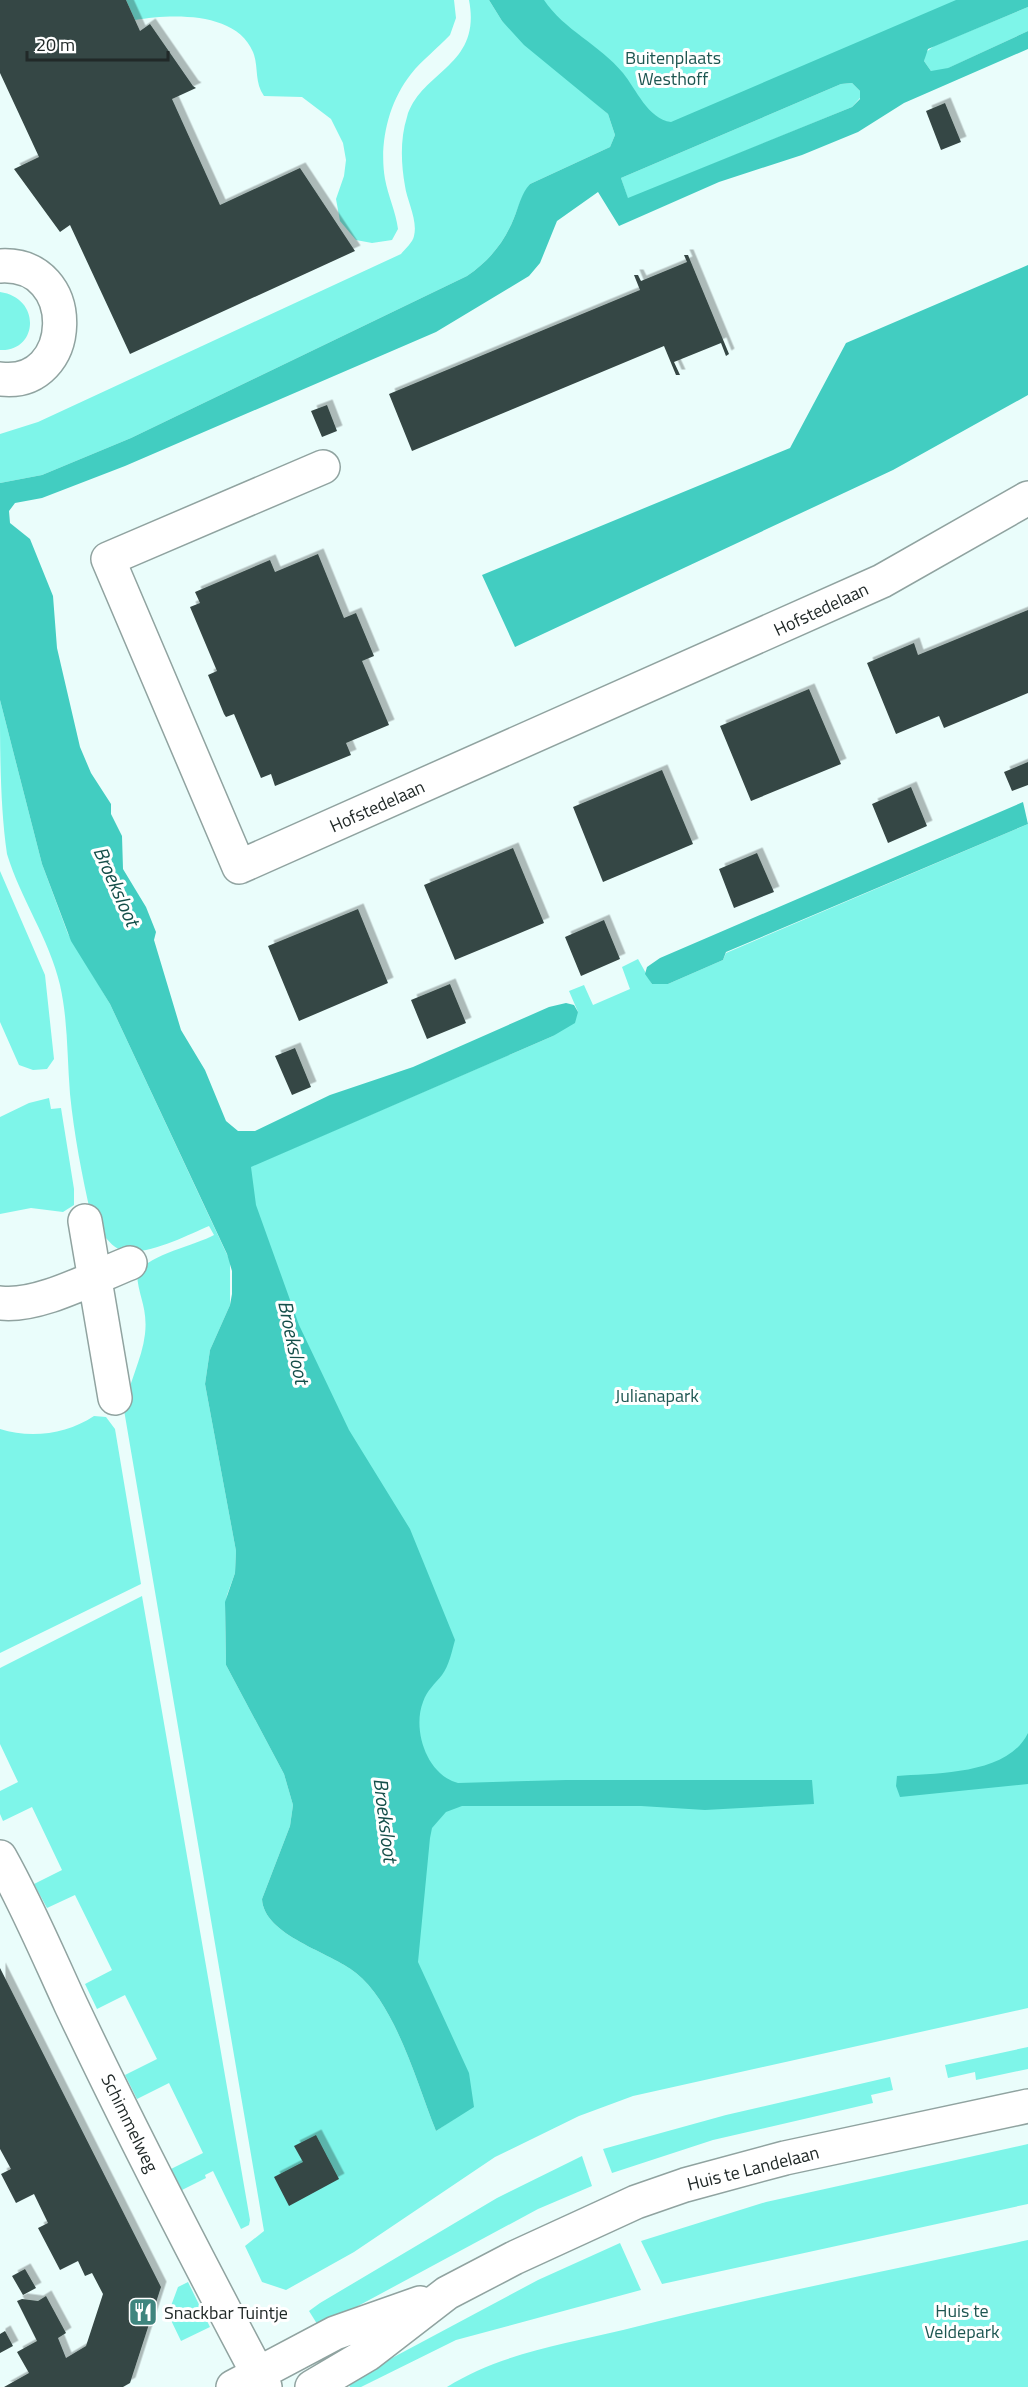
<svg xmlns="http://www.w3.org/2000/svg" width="1028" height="2387" viewBox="0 0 1028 2387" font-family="'Titillium Web',sans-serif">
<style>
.green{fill:#7ef5e9}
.water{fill:#42cdc1;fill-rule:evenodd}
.building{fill:#364744;filter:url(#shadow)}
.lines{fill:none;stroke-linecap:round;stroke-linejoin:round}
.minor-casing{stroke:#90a3a0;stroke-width:36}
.minor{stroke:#fff;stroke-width:33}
.labels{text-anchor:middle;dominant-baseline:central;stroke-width:6;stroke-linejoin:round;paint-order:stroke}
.park-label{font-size:18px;fill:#1e5651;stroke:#fff}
.street-label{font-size:18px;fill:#212928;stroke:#fff}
.poi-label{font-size:18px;fill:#212928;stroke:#fff;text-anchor:start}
.water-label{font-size:20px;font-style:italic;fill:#154f4a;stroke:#fff}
</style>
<defs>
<filter id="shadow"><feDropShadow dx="5.5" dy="-5.5" stdDeviation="0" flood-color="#0004"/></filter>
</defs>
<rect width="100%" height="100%" fill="#eafdfb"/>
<path class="green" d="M126,0H454L456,18L450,35C438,48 422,60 411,74C388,103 379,144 385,179C388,196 396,212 398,229L392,240L372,243L356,240L340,221L336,199L344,176L346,160L343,143L331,119L302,97L264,96C254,82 259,67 253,52C236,11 171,14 135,20Z
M469,0H489L502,21L608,114L615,135L610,147L530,184C522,195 519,206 514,218C504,243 489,261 467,276L131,438L42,475L0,483V434L38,422L401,254C405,249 413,242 414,236C418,220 407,201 405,186C401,164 400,139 407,117C421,70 482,67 469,0Z
M525,0H985L641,153Z
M1028,7V31L942,71H931L924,61L925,53L934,46Z
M852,83L860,91V98L852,107L628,199L621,178L841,84Z
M0,292C42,298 38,352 0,350Z
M0,700L42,864L68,934L110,1004L230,1261V1305L210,1350L205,1384L236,1551L235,1573L227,1595L225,1608L226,1665L284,1774L293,1805L290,1826L262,1899C264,1936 331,1952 356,1973C396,2005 417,2084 436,2131L454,2119L217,1170L268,1159L553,1036L578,1012L569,991L584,985L593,1005L630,989L622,967L638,959L652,984H668L723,960L726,953L1028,824V2008L633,2096L579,2116L495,2157L354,2252L286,2290L262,2282L245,2246L264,2231L124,1410C128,1384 142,1360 145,1334C148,1307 138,1296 137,1274C147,1255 194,1246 214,1235L209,1226C188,1235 143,1258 121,1250C109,1246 97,1226 91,1215C82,1176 74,1134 70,1094C67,1057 68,1020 60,985C49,938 21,900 7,854C0,806 0,749 0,700Z
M0,871L45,975L54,1059L47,1069L33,1070L19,1065L0,1022Z
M49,1098L51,1109L61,1108L74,1189V1205L63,1212L31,1208L0,1214V1117L29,1103Z
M94,1416L106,1417L115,1429L141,1584L0,1653V1429C31,1439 67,1434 94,1416Z
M142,1596L250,2220L249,2225L241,2229L213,2171L205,2175L206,2178L182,2190L171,2169L203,2153L169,2083L137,2099L125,2075L157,2059L125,1995L97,2009L85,1984L112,1970L75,1895L47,1908L34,1884L62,1870L32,1807L3,1821L0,1814V1791L18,1782L0,1744V1668Z
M1028,2047V2069L976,2080L975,2072L948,2078L945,2065Z
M890,2077L893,2090L871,2095L873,2103L713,2140L612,2173L603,2149L726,2115Z
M1028,2144V2204L662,2284L641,2241L766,2202Z
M582,2156L592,2186L538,2209L319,2327L309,2311L320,2303L497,2198Z
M1028,2240V2387H447C499,2354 564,2344 623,2330C757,2296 893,2270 1028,2240Z
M620,2243L641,2290L456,2340L361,2387H350L347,2382L538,2280Z
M188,2282L210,2327L181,2341L168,2314L178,2287Z"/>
<path class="water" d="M489,0H544C564,30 600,45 623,73C636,89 648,119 671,122L956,0H1028V7L928,49L924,61L931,71L948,68L1028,31V49L904,103L858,132L802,155L719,182L619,226L598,192L557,221L540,263L529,276L436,332L125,466L42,498L15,503L9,511L10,523L30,539L53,596L57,648L80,747L91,773L111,804V814L122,836L123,869L146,907L156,932L154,940L181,1030L205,1070L226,1121L238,1131H255L330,1095L413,1067L549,1007L566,1003L574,1005L578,1012L575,1023L553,1036L251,1167L256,1205L299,1325L349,1430L410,1529L455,1640C452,1651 449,1666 442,1675C435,1684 427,1690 423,1702C412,1730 427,1775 458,1783L566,1780H812L814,1804L705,1810L641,1806H462L446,1812L432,1828L430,1838L418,1962L469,2073L474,2107L436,2131C417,2084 396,2005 356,1973C331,1952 264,1936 262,1899L290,1826L293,1805L284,1774L226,1665L225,1602L235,1573L236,1551L205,1384L210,1350L230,1305L232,1294V1271L227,1254L110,1004L71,941L42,864L0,700V483L42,475L131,438L467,276C489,261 504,243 514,218C519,206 521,194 530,184L610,147L615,135L608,114L524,45L502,21ZM852,83L860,91V99L852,107L628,198L621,178L841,84Z
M1028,265V395L893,470L515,647L482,575L790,448L846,343Z
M1023,802L1028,824L726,952L723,960L668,984H652L645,974L647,967L660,958Z
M1028,1733V1784L900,1797L896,1786L897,1776C936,1773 1008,1775 1028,1733Z"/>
<path class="building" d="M0,0H126L140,31L150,24L193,86L196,88L172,99L220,205L300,168L355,251L130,354L70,225L60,232L14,169L39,157L0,73Z
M945,103L961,142L941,150L926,111Z
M684,255H688L729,354L726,356L721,343L674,362L680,375H676L664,346L412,451L389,394L640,290L634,275H638L641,281L687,262Z
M327,405L337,431L322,437L311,411Z
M318,554L344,618L356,613L374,656L362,661L389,725L346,743L351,755L275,786L271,774L261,778L234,714L226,717L224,714L208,675L217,671L190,607L200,603L195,592L270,560L275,572Z
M1028,610V693L944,728L939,716L896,734L867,663L914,643L918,655Z
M809,689L841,764L751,801L720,726Z
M1028,762V785L1012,791L1004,772Z
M662,770L693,844L603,882L573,807Z
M911,787L927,826L888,843L872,804Z
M513,848L544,923L455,960L424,885Z
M757,853L774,892L734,908L719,869Z
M358,909L388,983L299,1021L268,946Z
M604,920L620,959L581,976L565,937Z
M450,984L466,1023L427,1039L411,1000Z
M295,1048L311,1087L292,1095L275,1056Z
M0,1968L161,2287L130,2383L123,2387H4L29,2373L17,2352L37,2341L17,2301L22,2299L38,2301L46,2296L66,2333L58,2338L66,2358L86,2346L103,2294L92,2273L85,2276L78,2261L60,2270L38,2228L48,2223L34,2194L16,2203L1,2174L11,2169L0,2149Z
M316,2135L339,2179L289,2206L274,2177L303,2162L294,2146Z
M25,2269L36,2288L23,2295L12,2276Z
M5,2331L13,2346L0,2353V2334Z"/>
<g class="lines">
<g class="minor-casing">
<path id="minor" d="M0,266C82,261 77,389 0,379
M323,467L108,559L239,867L882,581L1028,498
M85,1221L115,1398
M0,1303C38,1308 94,1277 130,1263
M0,1857C27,1905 48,1955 71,2005C132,2134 198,2261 265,2387
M233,2387L335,2333L420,2303
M312,2387L368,2354L447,2293L514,2258L636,2202L685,2185L785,2158L1028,2106"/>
</g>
<use href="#minor" class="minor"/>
</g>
<defs>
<g id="restaurant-square" transform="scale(1.5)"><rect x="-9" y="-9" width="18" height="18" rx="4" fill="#3f857e" stroke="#fff"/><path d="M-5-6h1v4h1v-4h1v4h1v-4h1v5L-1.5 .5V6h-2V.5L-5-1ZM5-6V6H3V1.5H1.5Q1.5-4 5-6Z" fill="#fff"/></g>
</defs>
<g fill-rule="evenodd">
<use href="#restaurant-square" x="143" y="2312"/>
</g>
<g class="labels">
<g class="park-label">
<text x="673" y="57">Buitenplaats<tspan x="673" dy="21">Westhoff</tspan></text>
<text x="657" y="1395">Julianapark</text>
<text x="962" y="2310">Huis te<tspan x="962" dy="21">Veldepark</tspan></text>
</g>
<g class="street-label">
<text transform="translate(821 609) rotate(-25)">Hofstedelaan</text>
<text transform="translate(377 806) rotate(-24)">Hofstedelaan</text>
<text transform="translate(130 2123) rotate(64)">Schimmelweg</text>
<text transform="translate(753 2168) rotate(-14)">Huis te Landelaan</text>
</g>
<g class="poi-label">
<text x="164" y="2312">Snackbar Tuintje</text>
</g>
<g class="water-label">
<text transform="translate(117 886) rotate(66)">Broeksloot</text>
<text transform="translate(294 1342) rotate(78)">Broeksloot</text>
<text transform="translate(386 1820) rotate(83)">Broeksloot</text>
</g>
</g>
<path d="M27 51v9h141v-9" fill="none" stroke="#212928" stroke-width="3"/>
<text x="36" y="51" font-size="18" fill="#212928" stroke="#ffffff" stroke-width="4.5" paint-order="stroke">20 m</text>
</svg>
